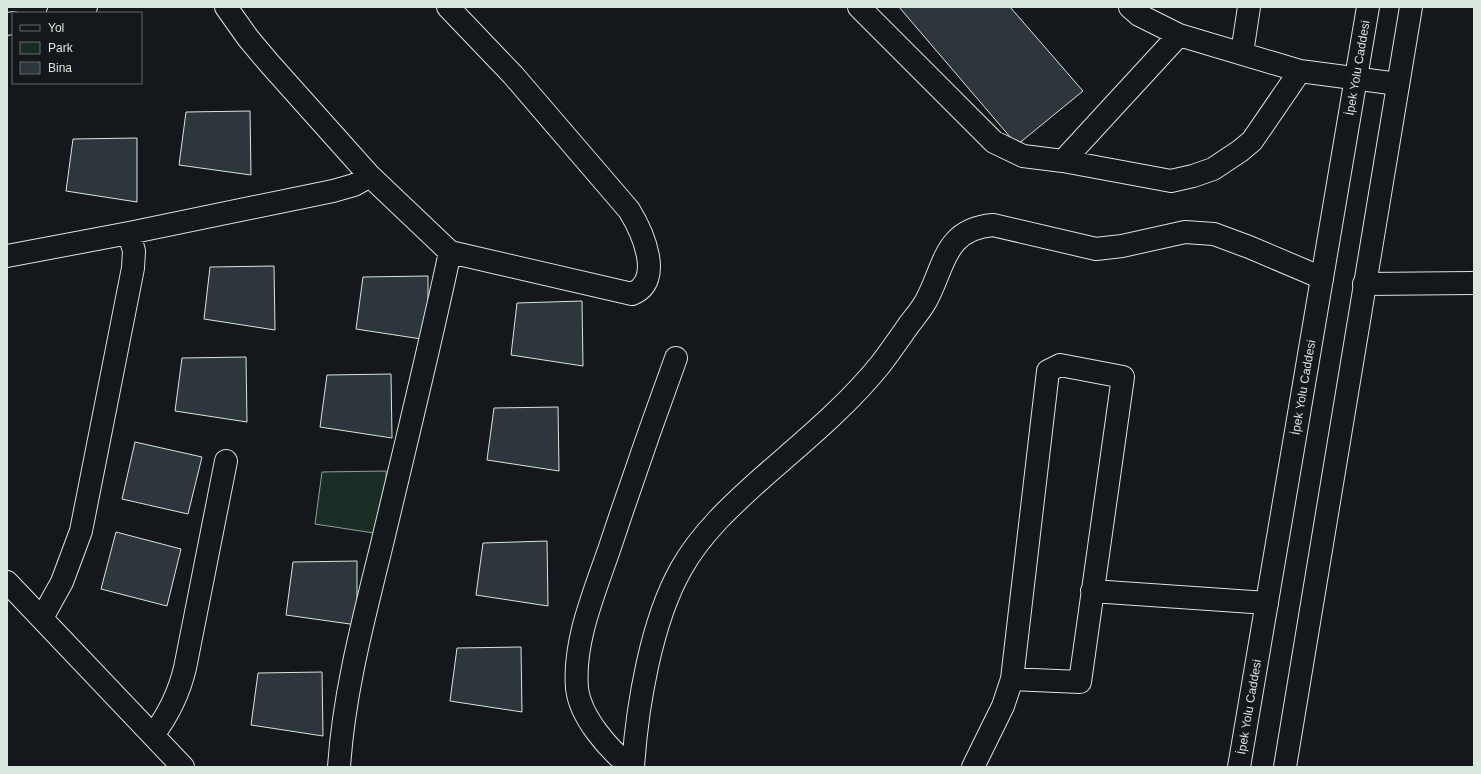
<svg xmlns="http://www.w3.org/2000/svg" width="1481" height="774" viewBox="0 0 1481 774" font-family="Helvetica,sans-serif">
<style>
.green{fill:#1a2d24;stroke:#939e99}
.building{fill:#2c363c;stroke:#d8e6dc}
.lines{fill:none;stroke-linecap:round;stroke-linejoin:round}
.minor-casing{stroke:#d8e6dc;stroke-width:24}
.highway-casing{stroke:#d8e6dc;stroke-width:24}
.minor{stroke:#14181c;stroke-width:22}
.highway{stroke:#14181c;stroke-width:22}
.labels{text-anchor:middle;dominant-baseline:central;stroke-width:3;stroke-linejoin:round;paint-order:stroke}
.street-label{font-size:12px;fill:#d8e6dc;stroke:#14181c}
</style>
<rect width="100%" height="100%" fill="#14181c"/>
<path class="green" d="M386,471L387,535L315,524L322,472Z"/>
<path class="building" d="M899,7H1010L1083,91L1017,145Z
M250,111L251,175L179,165L186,112Z
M137,138V202L66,191L73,139Z
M274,266L275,330L204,319L210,267Z
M428,276V340L356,329L363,277Z
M582,301L583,366L511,355L517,303Z
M246,357L247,422L175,411L182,358Z
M391,374L392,438L320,427L327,375Z
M558,407L559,471L487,460L494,408Z
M135,442L202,457L188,514L122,499Z
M116,532L181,549L167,606L101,589Z
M547,541L548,606L476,595L483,543Z
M357,561V625L286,615L293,562Z
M521,647L522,712L450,701L457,648Z
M322,672L323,736L251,725L258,673Z"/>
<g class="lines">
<g class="minor-casing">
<path id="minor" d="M226,7L248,38L269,63L370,176L450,252L632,294C665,281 642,231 629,210L513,75L448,7
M859,7L994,142L1023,156L1063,161L1171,181L1193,176L1213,169L1240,151L1252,141L1300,71
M1130,7L1139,15L1179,35L1300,71L1398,84
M58,13L86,7
M7,24L13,23
M1242,53L1249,7
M1063,161L1179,35
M7,256L129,233L333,191L354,185L370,176
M1364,284L1474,283
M7,582L183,767
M1092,591L1267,603
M42,618L62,582L81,531L133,268L134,251L129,233
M153,735C169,714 179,693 185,668L226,461
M339,767C344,691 364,618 382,544C405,447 429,350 450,252
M631,767C609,750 580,717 577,688C573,641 595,591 610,547C631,484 653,421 676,358
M633,767C637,707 651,622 681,569C701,533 732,505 762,478C803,442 846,407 880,365C890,352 899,339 908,326C914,318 921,310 926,301C945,266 944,229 993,225L1096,249L1122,246L1185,232L1214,234L1249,247L1322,278
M973,767L1003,706L1012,679L1048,371L1060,365L1123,377L1080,682L1012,679"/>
</g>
<g class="highway-casing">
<g id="highway">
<path id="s1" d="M1239,767L1368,7"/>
<path d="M1285,767L1411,7"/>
</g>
</g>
<use href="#minor" class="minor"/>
<use href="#highway" class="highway"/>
</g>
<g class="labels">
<g class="street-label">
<text stroke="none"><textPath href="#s1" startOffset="709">İpek Yolu Caddesi</textPath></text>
<text stroke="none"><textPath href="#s1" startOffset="385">İpek Yolu Caddesi</textPath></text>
<text stroke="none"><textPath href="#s1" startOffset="61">İpek Yolu Caddesi</textPath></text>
</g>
</g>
<rect width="1481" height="774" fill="none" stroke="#d8e6dc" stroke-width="16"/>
<rect x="12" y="12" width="130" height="72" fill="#14181c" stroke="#626a69"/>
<rect x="20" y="25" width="20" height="6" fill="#14181c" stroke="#626a69"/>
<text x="48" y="32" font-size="12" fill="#d8e6dc">Yol</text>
<rect x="20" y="42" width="20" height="12" fill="#1a2d24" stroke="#626a69"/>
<text x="48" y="52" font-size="12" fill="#d8e6dc">Park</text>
<rect x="20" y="62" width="20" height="12" fill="#2c363c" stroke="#626a69"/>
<text x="48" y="72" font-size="12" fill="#d8e6dc">Bina</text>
</svg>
